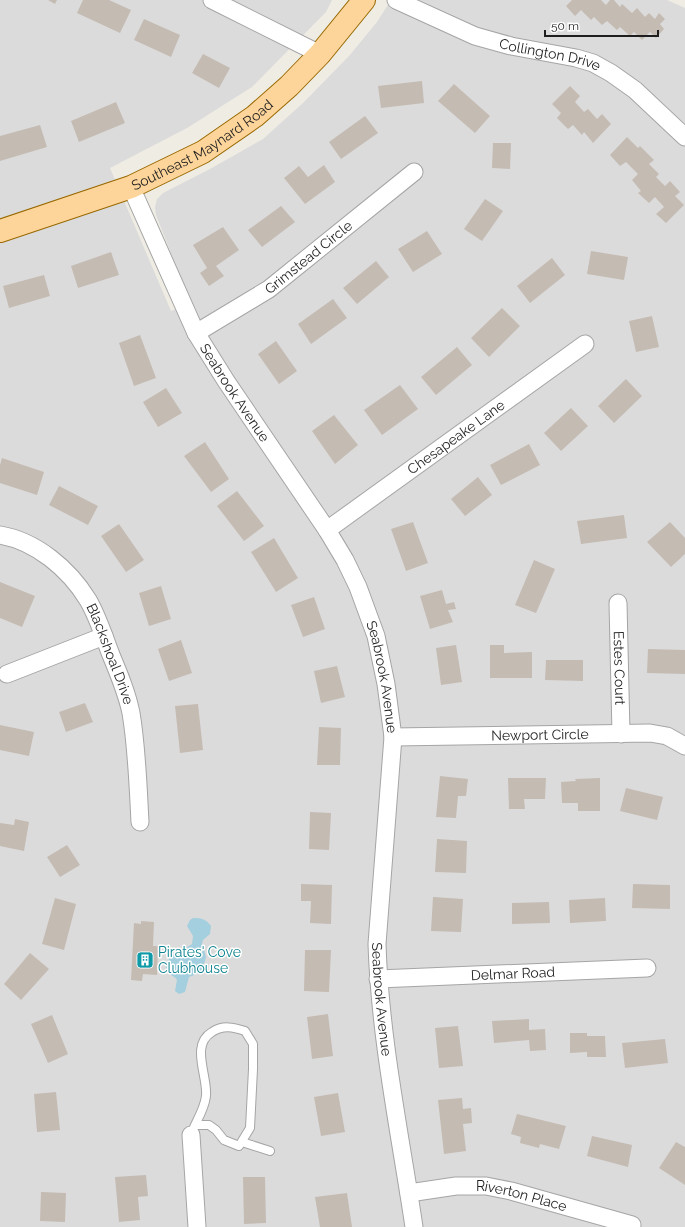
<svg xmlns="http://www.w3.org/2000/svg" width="685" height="1227" viewBox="0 0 685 1227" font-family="Raleway,sans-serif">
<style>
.residential{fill:#dcdbdb}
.water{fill:#a4cfde}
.building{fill:#c4bbb3}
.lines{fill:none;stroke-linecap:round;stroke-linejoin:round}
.lane-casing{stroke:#a5a5a5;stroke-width:10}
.street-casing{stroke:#a5a5a5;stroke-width:19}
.primary-casing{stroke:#986900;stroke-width:24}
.lane{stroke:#fff;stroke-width:8}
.street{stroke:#fff;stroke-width:17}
.primary{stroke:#fdd59b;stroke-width:22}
.labels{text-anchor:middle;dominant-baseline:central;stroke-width:3;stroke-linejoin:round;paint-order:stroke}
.street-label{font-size:14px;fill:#1e1e1e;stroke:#fff}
.culture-label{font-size:14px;fill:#0d838f;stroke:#fff;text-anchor:start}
</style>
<rect width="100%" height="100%" fill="#efece4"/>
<path class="residential" d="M0,0H332L326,12L252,87L187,128L110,168L171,311L191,304L156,215L155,207L157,199L163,193L210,169L263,139L303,103L349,56L377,22L391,0H667L685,8V1227H0Z"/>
<path class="water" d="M193,918C202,918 206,919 211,926L210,934L203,940L202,943L206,957L203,968L199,973L189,977L185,992L179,994L175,991L177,980C175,976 169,975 167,971C160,958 184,950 192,944L193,936L187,926L190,920Z"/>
<path class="building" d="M48,0H57L55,4Z
M83,0H109L131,10L120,33L77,13Z
M572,0H601L606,5L610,0H614L620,7L622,4L632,13L637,8L645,17L649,13L655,19L659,13L665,19L660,24L664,29L656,38L650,32L642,40L634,32L630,36L620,27L617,30L607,21L602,25L594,17L591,20L581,10L575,16L566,6Z
M144,19L180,35L171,57L134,40Z
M203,54L230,68L219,88L192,73Z
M422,81L424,103L381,108L378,86Z
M454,84L490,116L475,133L438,101Z
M570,86L580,96L575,102L584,112L588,109L597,119L602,114L611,124L593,143L584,132L582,135L573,125L568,129L557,118L561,113L552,104Z
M116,102L125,123L79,142L71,121Z
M365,116L378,133L341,159L329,142Z
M40,125L47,147L0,161V136Z
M627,137L638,148L640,146L654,160L649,164L659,174L656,177L665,186L670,181L680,192L675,196L684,205L666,223L656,214L664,207L655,197L649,203L638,193L641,191L632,180L638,174L626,162L620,166L610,155Z
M493,143H511L510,169L492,168Z
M324,165L335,182L305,204L284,178L299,166L308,177Z
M485,199L503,211L482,241L464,229Z
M281,206L295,222L262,247L248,230Z
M223,227L239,250L216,266L224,276L209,286L200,273L207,268L193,245Z
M427,231L442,254L413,272L398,249Z
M591,251L628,257L624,280L587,274Z
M111,252L119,275L78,288L71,266Z
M552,258L565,275L530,303L517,286Z
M376,261L389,277L357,304L343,288Z
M44,275L50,296L9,308L3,286Z
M333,299L347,318L311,344L298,324Z
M502,308L520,326L489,357L471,338Z
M652,316L659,347L636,352L629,321Z
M140,335L156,378L134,386L119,343Z
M276,341L297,371L279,384L258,354Z
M457,347L472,365L436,395L421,377Z
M626,379L642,396L614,423L598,406Z
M400,385L418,409L382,435L364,410Z
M166,388L182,413L158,427L143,402Z
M571,408L588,426L561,451L544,433Z
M334,415L358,445L335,464L312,431Z
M205,442L229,479L211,492L184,456Z
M529,444L540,465L501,485L490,465Z
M2,458L44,472L37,495L0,483V465Z
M478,477L492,495L465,516L451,499Z
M59,486L98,506L88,525L49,505Z
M237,491L264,526L244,541L217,506Z
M624,515L627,538L581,544L577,521Z
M413,522L428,563L406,571L391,529Z
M670,522L685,538V554L671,567L647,542Z
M119,524L144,560L126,572L101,536Z
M274,538L298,578L276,592L251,552Z
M534,560L555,569L536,613L515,605Z
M0,582L35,596L22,627L0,618Z
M161,586L171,619L149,626L139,593Z
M442,590L446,604L454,602L456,609L448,610L453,622L430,629L420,596Z
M314,597L325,629L303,637L291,605Z
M181,640L192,673L169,681L158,649Z
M456,645L462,682L441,685L436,648Z
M490,645H504V653L532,652V678H490Z
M648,649L685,650V674L647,673Z
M546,660H583V681L545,680Z
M337,666L345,697L321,703L314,671Z
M85,703L93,722L66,732L59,712Z
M198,704L203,750L180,753L175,706Z
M0,725L34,732L29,756L0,750Z
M319,727L341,728L340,765H317Z
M440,776L468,779L466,796H458L456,818L436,817Z
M508,778H546L545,799H524L525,809H509Z
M600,778V811H578V803H562L561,782L576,781L575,779Z
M626,788L663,797L657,820L620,811Z
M310,812L331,813L329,850L309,849Z
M15,819L29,822L24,851L0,846V823L14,825Z
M437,839L467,841L466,873L435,872Z
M67,845L80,865L60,877L47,857Z
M301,884L332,885L331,924L310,923L311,901H301Z
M633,884L670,885V909L632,908Z
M433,897L463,899L461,932L431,931Z
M55,898L76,904L64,950L42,944Z
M605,898L606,921L570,923L569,900Z
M549,902L550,923L512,924V903Z
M141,921L154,922L153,946H158L157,975L143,974L142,981L131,980L134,923L141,924Z
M305,950H331L329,992L304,991Z
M30,953L49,969L21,1000L4,984Z
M328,1014L333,1056L312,1059L307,1017Z
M52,1015L68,1054L48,1063L31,1024Z
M529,1019V1030L545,1029L546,1050L530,1051L529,1040L494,1043L492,1021Z
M458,1026L463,1066L439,1068L435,1028Z
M570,1033H587V1036H605L606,1057H587V1052L570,1053Z
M665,1039L668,1063L625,1068L622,1043Z
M56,1092L60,1130L37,1132L34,1094Z
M338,1093L345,1132L321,1136L314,1097Z
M462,1098L463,1109L471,1108L472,1123L463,1124L466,1151L444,1154L438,1100Z
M517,1114L566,1126L559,1149L540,1144L539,1148L520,1143L521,1137L511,1134Z
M592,1136L632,1145L628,1167L587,1156Z
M676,1142L685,1147V1185L659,1168Z
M146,1175L148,1196L138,1197L140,1220L119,1222L115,1177Z
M243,1177H265L266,1223L244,1224Z
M41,1192L66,1193L65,1222L40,1221Z
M347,1193L352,1227H320L315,1197Z"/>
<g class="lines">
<g class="lane-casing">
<path id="lane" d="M191,1135L195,1125H209L216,1130L224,1140L239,1146L250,1128L253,1069V1044L245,1031C233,1027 223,1025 212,1032C190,1045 208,1076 206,1096C205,1106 200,1115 195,1125
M242,1142L270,1151"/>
</g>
<g class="street-casing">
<g id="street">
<path d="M212,0L320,54"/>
<path id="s1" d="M396,0L475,36L511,46L576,58L593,63L611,73L635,90L685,137"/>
<path id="s2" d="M131,187L196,333L226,381L327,530L345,560L358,587L376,636L386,684L393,737L377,944C380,1039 400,1133 414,1227"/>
<path id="s3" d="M196,333L269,289L414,172"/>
<path id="s4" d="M327,530L585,344"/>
<path id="s5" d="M0,535C36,541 69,569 88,600C98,617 104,637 111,655C119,674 127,693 131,713C137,748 138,786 140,822"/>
<path id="s6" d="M618,603L621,734"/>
<path d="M7,674L104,636"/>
<path id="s7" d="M393,737L650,733L667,736L685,746"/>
<path id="s8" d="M378,979L647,968"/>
<path d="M191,1135L197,1227"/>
<path id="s9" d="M409,1193L456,1186H486L511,1191L632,1225"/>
</g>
</g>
<g class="primary-casing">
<g id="primary">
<path id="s10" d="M0,231L131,187L203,152L255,116L289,86L320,54L364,0"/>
</g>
</g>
<use href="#lane" class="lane"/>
<use href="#street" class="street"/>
<use href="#primary" class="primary"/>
</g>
<defs>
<g id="building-square" transform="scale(0.9)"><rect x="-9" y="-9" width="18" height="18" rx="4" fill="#0f9aa8" stroke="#fff"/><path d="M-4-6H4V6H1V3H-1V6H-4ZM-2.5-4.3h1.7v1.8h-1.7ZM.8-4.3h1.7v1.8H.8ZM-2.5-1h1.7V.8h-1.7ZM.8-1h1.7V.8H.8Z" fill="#fff"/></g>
</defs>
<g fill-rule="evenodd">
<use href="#building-square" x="145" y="960"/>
</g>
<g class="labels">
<g class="street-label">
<text stroke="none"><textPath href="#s1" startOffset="164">Collington Drive</textPath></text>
<text stroke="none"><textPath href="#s10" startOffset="221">Southeast Maynard Road</textPath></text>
<text stroke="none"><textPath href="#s3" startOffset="136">Grimstead Circle</textPath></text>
<text stroke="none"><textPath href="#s2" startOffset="231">Seabrook Avenue</textPath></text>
<text stroke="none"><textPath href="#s4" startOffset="159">Chesapeake Lane</textPath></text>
<text stroke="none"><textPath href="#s5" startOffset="171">Blackshoal Drive</textPath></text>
<text stroke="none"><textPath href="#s6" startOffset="65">Estes Court</textPath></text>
<text stroke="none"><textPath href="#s2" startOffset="555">Seabrook Avenue</textPath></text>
<text stroke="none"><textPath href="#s7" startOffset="147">Newport Circle</textPath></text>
<text stroke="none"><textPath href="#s8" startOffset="135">Delmar Road</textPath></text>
<text stroke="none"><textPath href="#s2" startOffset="879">Seabrook Avenue</textPath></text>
<text stroke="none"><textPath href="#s9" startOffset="114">Riverton Place</textPath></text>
</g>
<g class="culture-label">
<text x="158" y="952">Pirates' Cove<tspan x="158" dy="16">Clubhouse</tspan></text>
</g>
</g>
<path d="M545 30v6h113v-6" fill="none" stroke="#1e1e1e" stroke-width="2"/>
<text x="551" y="30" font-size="12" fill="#1e1e1e" stroke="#ffffff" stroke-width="3" paint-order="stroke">50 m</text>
</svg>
